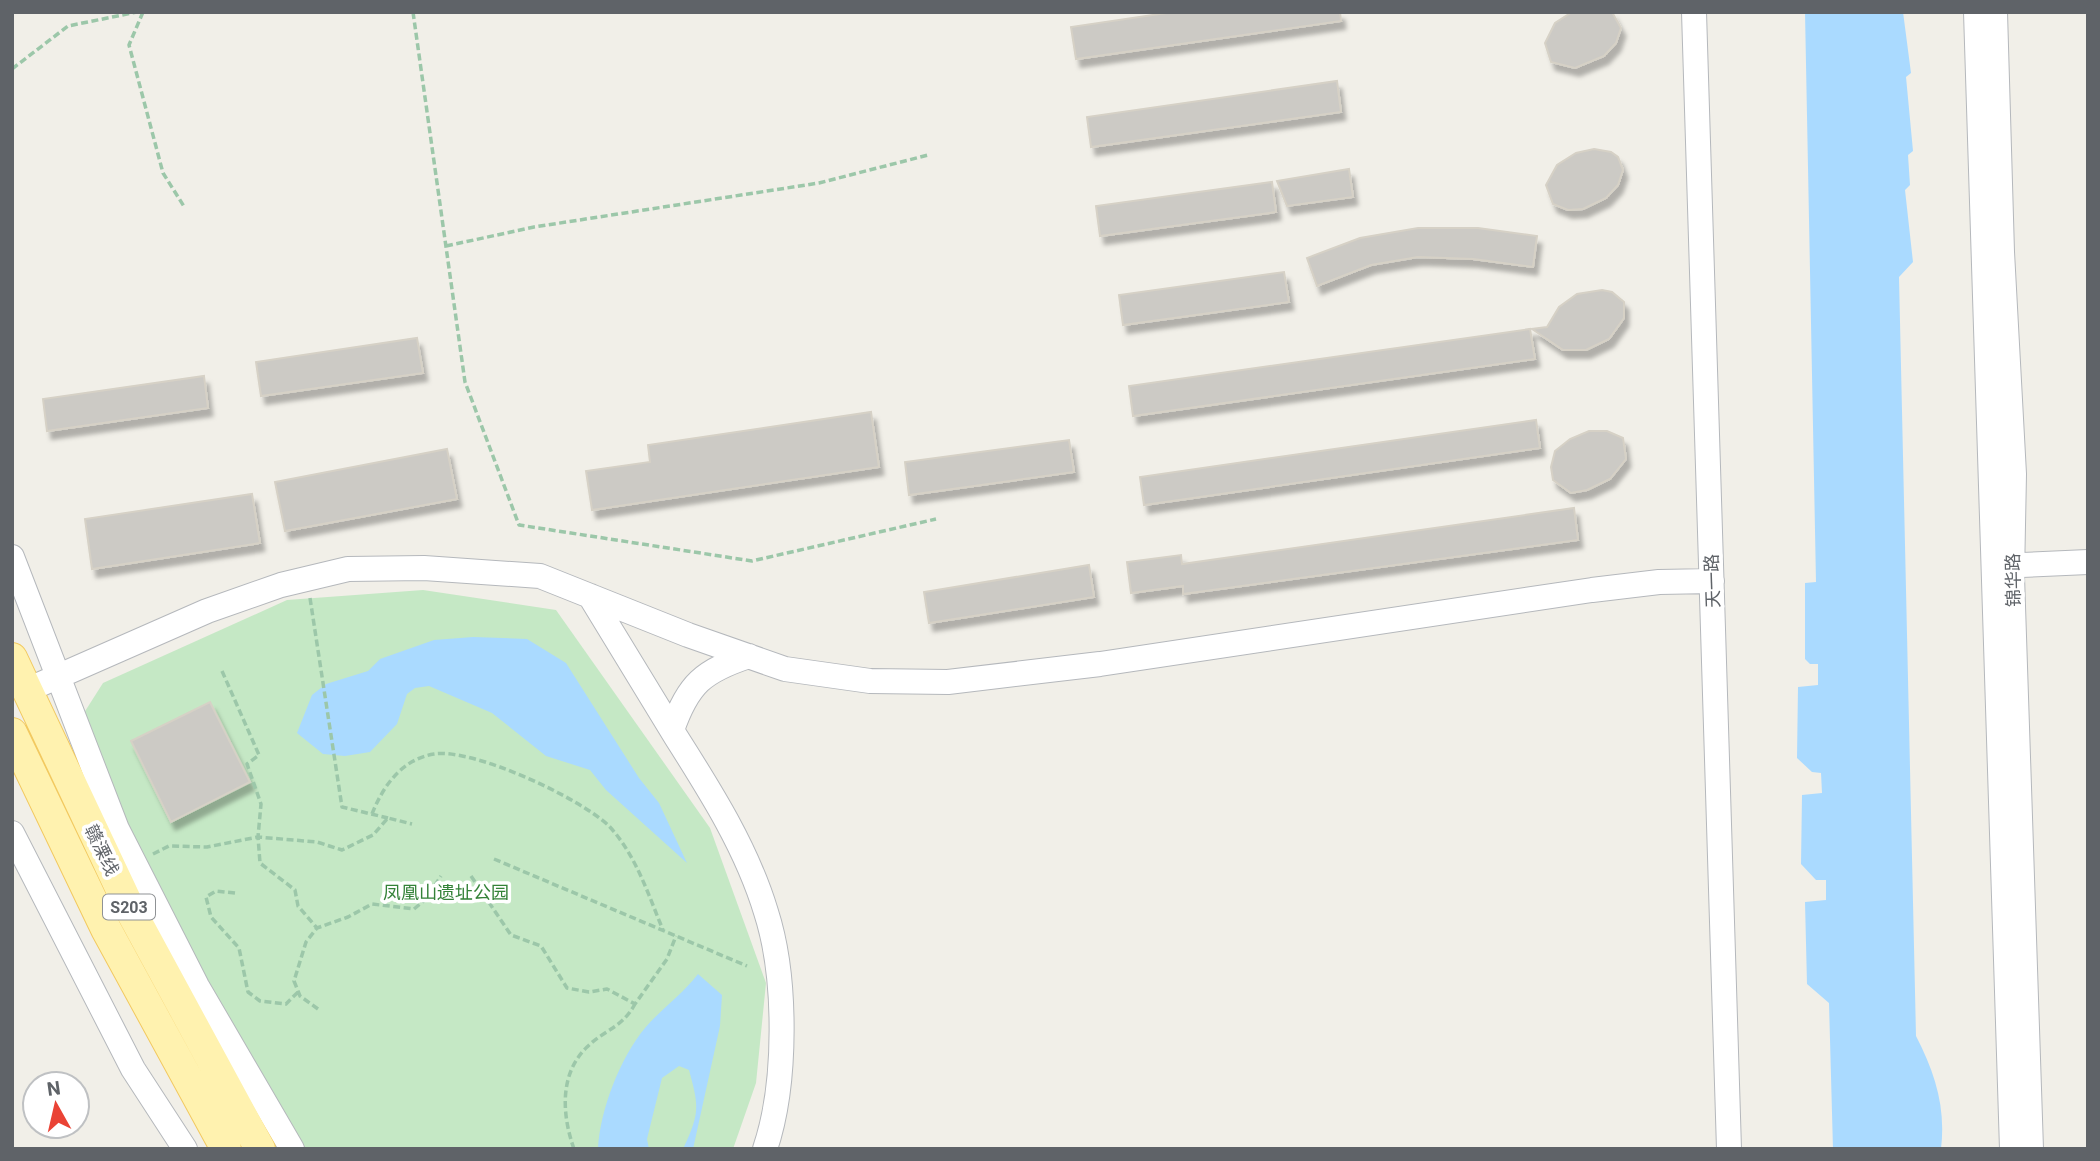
<svg xmlns="http://www.w3.org/2000/svg" width="2100" height="1161" viewBox="0 0 2100 1161" font-family="Roboto,'Noto Sans SC',sans-serif">
<style>
.green{fill:#c5e8c5}
.water{fill:#aadaff}
.building{fill:#cccac5;stroke:#d6d1c6;stroke-width:2;filter:url(#shadow)}
.lines{fill:none;stroke-linecap:round;stroke-linejoin:round}
.tertiary-casing{stroke:#b5b8bc;stroke-width:26}
.primary-casing{stroke:#f2c960;stroke-width:32}
.path{stroke:#9cc7a9;stroke-width:3.5;stroke-dasharray:7 3.5;stroke-linecap:butt}
.tertiary{stroke:#fff;stroke-width:24}
.primary{stroke:#fff2af;stroke-width:30}
.labels{text-anchor:middle;dominant-baseline:central;stroke-width:7;stroke-linejoin:round;paint-order:stroke}
.shield{fill:#fff;stroke:#8f9295;stroke-width:2}
.shield-label{font-size:16px;font-weight:bold;fill:#5f6368}
.street-label{font-size:18px;fill:#5f6368;stroke:#fff}
.park-label{font-size:18px;fill:#348238;stroke:#fff}
</style>
<defs>
<filter id="shadow"><feDropShadow dx="4.5" dy="8" stdDeviation="2" flood-color="#0004"/></filter>
</defs>
<rect width="100%" height="100%" fill="#f1efe8"/>
<path class="green" d="M423,590L556,610L710,828L766,983L756,1083L733,1149H301L155,889L82,716L103,683L287,600Z"/>
<path class="water" d="M1805,12H1903L1911,73L1906,77L1913,151L1908,155L1910,185L1905,190L1913,262L1899,277L1916,1036C1935,1073 1946,1107 1941,1149H1833L1829,1003L1807,984L1805,902L1826,900V880H1816L1801,864L1802,795L1822,793L1821,773L1812,772L1797,758L1798,687L1818,685V664H1810L1805,659V583L1816,582Z
M473,637L527,639L566,663L639,778L659,803L687,863L606,790L590,770L546,756L492,713L429,686L415,688L407,694L397,724L370,752L345,756L323,754L297,733L312,695L326,684L368,671L380,659L434,640Z
M698,974L722,995L720,1026L693,1149H683C700,1113 699,1107 689,1070L679,1066L662,1078L647,1139L649,1149H598C600,1110 620,1058 645,1028C661,1009 682,995 698,974Z"/>
<path class="building" d="M1173,12H1340L1341,21L1076,59L1071,27Z
M1572,12H1612L1621,28L1616,43L1604,56L1575,68L1551,62L1545,43L1555,23Z
M1337,81L1341,112L1091,147L1087,117Z
M1594,149L1611,152L1618,157L1623,170L1618,185L1606,198L1583,209L1568,210L1553,204L1546,185L1557,165L1576,153Z
M1349,169L1353,197L1287,206L1277,181Z
M1272,182L1276,212L1100,236L1096,206Z
M1418,228H1478L1537,236L1533,267L1473,259L1418,257L1371,265L1317,286L1307,258L1360,238Z
M1284,272L1289,302L1123,325L1119,295Z
M1602,290L1612,292L1624,302V318L1609,339L1586,350H1563L1532,329L1547,327L1559,307L1577,294Z
M1530,329L1535,359L1133,416L1129,386Z
M417,338L423,373L261,396L256,362Z
M204,376L208,408L47,431L43,399Z
M871,412L879,467L592,510L586,471L650,462L648,445Z
M1536,420L1540,448L1144,505L1140,477Z
M1589,431H1607L1623,438L1626,459L1610,479L1587,490L1571,493L1553,480L1551,467L1555,451L1570,439Z
M1069,440L1074,472L909,495L905,462Z
M447,449L457,499L285,531L275,482Z
M252,494L260,543L92,569L85,519Z
M1574,508L1578,540L1183,594V586L1131,593L1127,562L1181,555L1182,564Z
M1089,565L1094,597L929,623L924,592Z
M210,702L250,782L171,822L131,741Z"/>
<g class="lines">
<g class="tertiary-casing">
<path id="tertiary" d="M1694,12L1729,1149
M1976,12L2012,1149
M1995,12L2002,252L2014,474L2012,576L2031,1149
M12,557L117,829L197,986L292,1149
M1998,566L2088,562
M590,596C619,643 647,690 676,737C711,792 747,849 766,912C787,977 787,1084 765,1149
M25,691L207,611L281,585L348,569L424,568L540,576L688,635L785,669L870,681L948,682L1100,664L1592,590L1659,582L1712,581
M672,730C688,684 703,671 749,656
M12,833L133,1069L185,1149"/>
</g>
<g class="primary-casing">
<path id="primary" d="M12,658L133,915L260,1149
M12,733L106,929L226,1149"/>
</g>
<path class="path" d="M143,12L129,45L163,173L185,208
M413,12L465,382L519,525L752,561L936,519
M12,69L68,26L137,12
M446,246L534,227L819,183L928,155
M310,598L342,807L388,818
M222,671L259,755L247,764L261,804L258,837L260,863L295,890L298,906L317,928
M372,814C383,786 402,759 434,754C474,748 580,798 609,826C636,855 648,894 663,930
M153,854L169,846L207,847L258,837L317,842L342,850L373,835L388,818L412,824
M494,859L747,966
M471,876L511,935L541,946L567,988L589,992L607,989L635,1004L667,959L676,936
M235,893L216,891L206,897L211,917L239,948L248,992L260,1001L286,1004L298,992
M318,1009L300,996L294,981L306,942L317,928L348,917L372,904L414,909L426,899L441,876
M574,1149C562,1115 559,1074 587,1047C605,1029 621,1029 635,1004"/>
<use href="#tertiary" class="tertiary"/>
<use href="#primary" class="primary"/>
</g>
<g class="labels">
<rect class="shield" x="103" y="894.5" width="52" height="25" rx="5"/>
<g class="shield-label">
<text x="129" y="907">S203</text>
</g>
<g class="street-label">
<text transform="translate(2013 580) rotate(-91)">锦华路</text>
<text transform="translate(1712 581) rotate(-92)">天一路</text>
<text transform="translate(102 850) rotate(64)">赣溧线</text>
</g>
<g class="park-label">
<text x="446" y="892">凤凰山遗址公园</text>
</g>
</g>
<rect width="2100" height="1161" fill="none" stroke="#5f6368" stroke-width="28"/>
<g transform="translate(56 1105) rotate(352)"><circle r="33" fill="#ffffff" stroke="#bfc1c3" stroke-width="2"/>
<path d="M0-5L12 26L0 18L-12 26Z" fill="#ea4335"/>
<text y="-10" font-size="19" font-weight="bold" text-anchor="middle" fill="#5f6368">N</text>
</g>
</svg>
